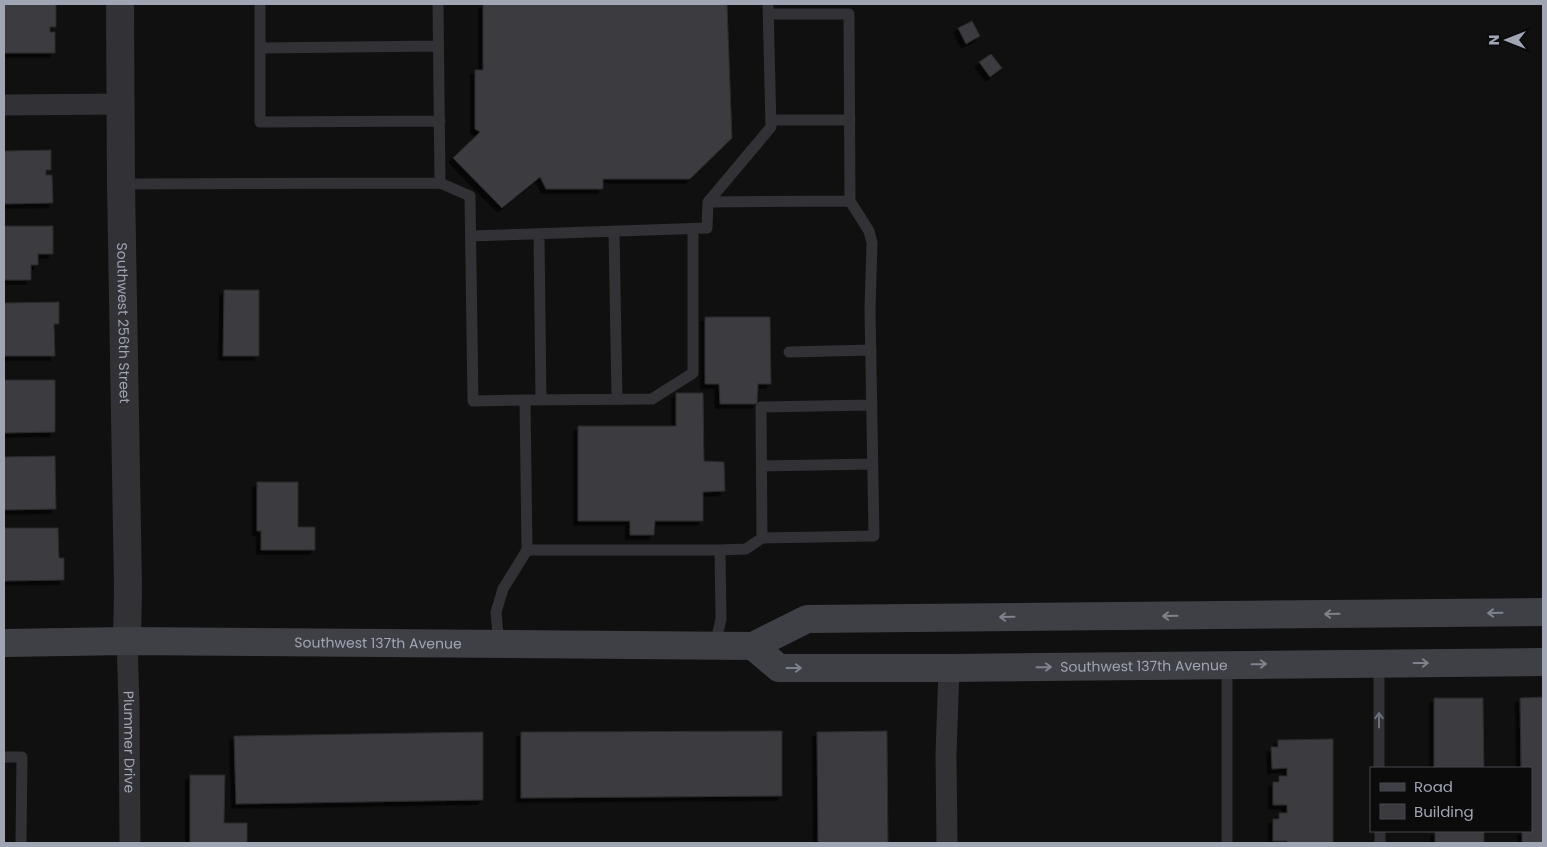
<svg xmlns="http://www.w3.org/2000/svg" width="1547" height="847" viewBox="0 0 1547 847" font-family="Poppins,sans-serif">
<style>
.building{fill:#3a3a3f;stroke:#2a2a2d;filter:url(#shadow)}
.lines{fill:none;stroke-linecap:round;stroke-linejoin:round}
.service{stroke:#313136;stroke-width:11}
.minor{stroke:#313136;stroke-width:21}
.tertiary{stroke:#313136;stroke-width:28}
.secondary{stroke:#3f4046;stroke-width:28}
.oneway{stroke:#7e828d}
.oneway2{stroke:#6e717b}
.labels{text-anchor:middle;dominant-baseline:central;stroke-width:4.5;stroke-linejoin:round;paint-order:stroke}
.street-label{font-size:14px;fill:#a0a5b3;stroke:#0b0b0c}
</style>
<defs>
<filter id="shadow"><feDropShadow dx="-4.5" dy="4.5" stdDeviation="0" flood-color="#0009"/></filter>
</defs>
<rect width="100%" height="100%" fill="#101011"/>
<path class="building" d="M4,4H56V27H50V32H55V53H4Z
M483,4H727L732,138L690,179H603V189H546L540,177L502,208L453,158L480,132L475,129V70H483Z
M972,21L980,36L966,44L958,28Z
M991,54L1002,68L990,77L979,62Z
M51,150V170H46V175H52L53,203L4,204V151Z
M4,226H53V254H38V265H31V280H4Z
M224,290H259V356H223Z
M59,302V324H54L55,356H4V303Z
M705,317H770L771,384H758L757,404H720L719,384H705Z
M4,380H55V432L4,433Z
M676,393H703L704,461L724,462L725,491L703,492V521H655L654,535H630V521H578V426H676Z
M55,456L56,509L4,510V457Z
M257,482H298V527H315V550H261V531H257Z
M4,528H58L59,558H64V580L4,581Z
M1543,697V843H1522V831H1531V768H1521L1520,698Z
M1434,698H1483L1484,768H1434Z
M782,731V796L521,798V732Z
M887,731L888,843H818L817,732Z
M483,732V800L236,804L234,736Z
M1333,739V843H1287V841H1273V819H1279V813H1287V805H1273V782H1279V776H1287V768L1272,769L1271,747H1278V740Z
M190,775H225L224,823H247V843H190Z
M1435,831H1484V843H1435Z"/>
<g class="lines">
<path class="service" d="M260,4V122L440,121
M438,4L440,183
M260,48L438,46
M771,120H850
M121,184L440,183L470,196L473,401L525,400L527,550L503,589L496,612L499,645
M708,202L850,201L849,14H769
M614,231L617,399
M539,234L541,400
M471,236L707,228L708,202L771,127L768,4
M789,352L871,350
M525,400L652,399L693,373V229
M762,466L873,464
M762,538L761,407L872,405
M527,550H720L721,619L715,645
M720,550L746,549L762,538L874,536L870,309L872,243L869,231L850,201
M1379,663V768
M4,757H22L21,843
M1380,831V843
M1227,843V665"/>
<g class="minor">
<path d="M4,105L121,104"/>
<path id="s1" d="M127,641L129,704L130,843"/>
<path d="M947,843L946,754L949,668"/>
</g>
<path class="tertiary" id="s2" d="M120,4L121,184L128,588L127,641"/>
<g class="secondary">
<path id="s3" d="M4,643L127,641L753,646L807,619L1543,612"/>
<path id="s4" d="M753,646L779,668H949L1543,662"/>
</g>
</g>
<defs><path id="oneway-shaft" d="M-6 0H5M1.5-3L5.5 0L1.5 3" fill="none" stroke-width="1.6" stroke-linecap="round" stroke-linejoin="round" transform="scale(1.25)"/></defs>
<g class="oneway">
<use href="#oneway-shaft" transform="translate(1495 613) rotate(179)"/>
<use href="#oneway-shaft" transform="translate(1332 614) rotate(179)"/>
<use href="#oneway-shaft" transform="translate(1170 616) rotate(179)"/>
<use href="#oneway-shaft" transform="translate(1007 617) rotate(179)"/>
<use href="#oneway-shaft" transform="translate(1421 663)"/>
<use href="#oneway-shaft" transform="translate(1259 664) rotate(-1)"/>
<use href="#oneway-shaft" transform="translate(1044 667) rotate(-1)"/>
<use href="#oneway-shaft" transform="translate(794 668)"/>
</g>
<use class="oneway2" href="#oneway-shaft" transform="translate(1379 720) rotate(-90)"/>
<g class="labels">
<g class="street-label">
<text stroke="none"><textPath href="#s2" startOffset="319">Southwest 256th Street</textPath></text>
<text stroke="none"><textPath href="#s3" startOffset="374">Southwest 137th Avenue</textPath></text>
<text stroke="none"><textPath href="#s4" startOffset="399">Southwest 137th Avenue</textPath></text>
<text stroke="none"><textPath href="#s1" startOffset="101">Plummer Drive</textPath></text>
</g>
</g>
<rect width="1547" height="847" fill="none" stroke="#a0a5b3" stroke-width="10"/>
<rect x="1370" y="767" width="162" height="65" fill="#0b0b0c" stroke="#47494f"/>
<rect x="1380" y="783" width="25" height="8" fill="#3f4046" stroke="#47494f"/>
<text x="1414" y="792" font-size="15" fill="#a0a5b3">Road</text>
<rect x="1380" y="804" width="25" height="15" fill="#3a3a3f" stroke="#47494f"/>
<text x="1414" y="817" font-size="15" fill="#a0a5b3">Building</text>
<g transform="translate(1507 40) rotate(270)" stroke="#0b0b0c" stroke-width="4" paint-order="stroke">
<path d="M0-4L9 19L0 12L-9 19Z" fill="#a0a5b3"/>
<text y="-8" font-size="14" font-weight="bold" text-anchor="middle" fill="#a0a5b3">N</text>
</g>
</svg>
